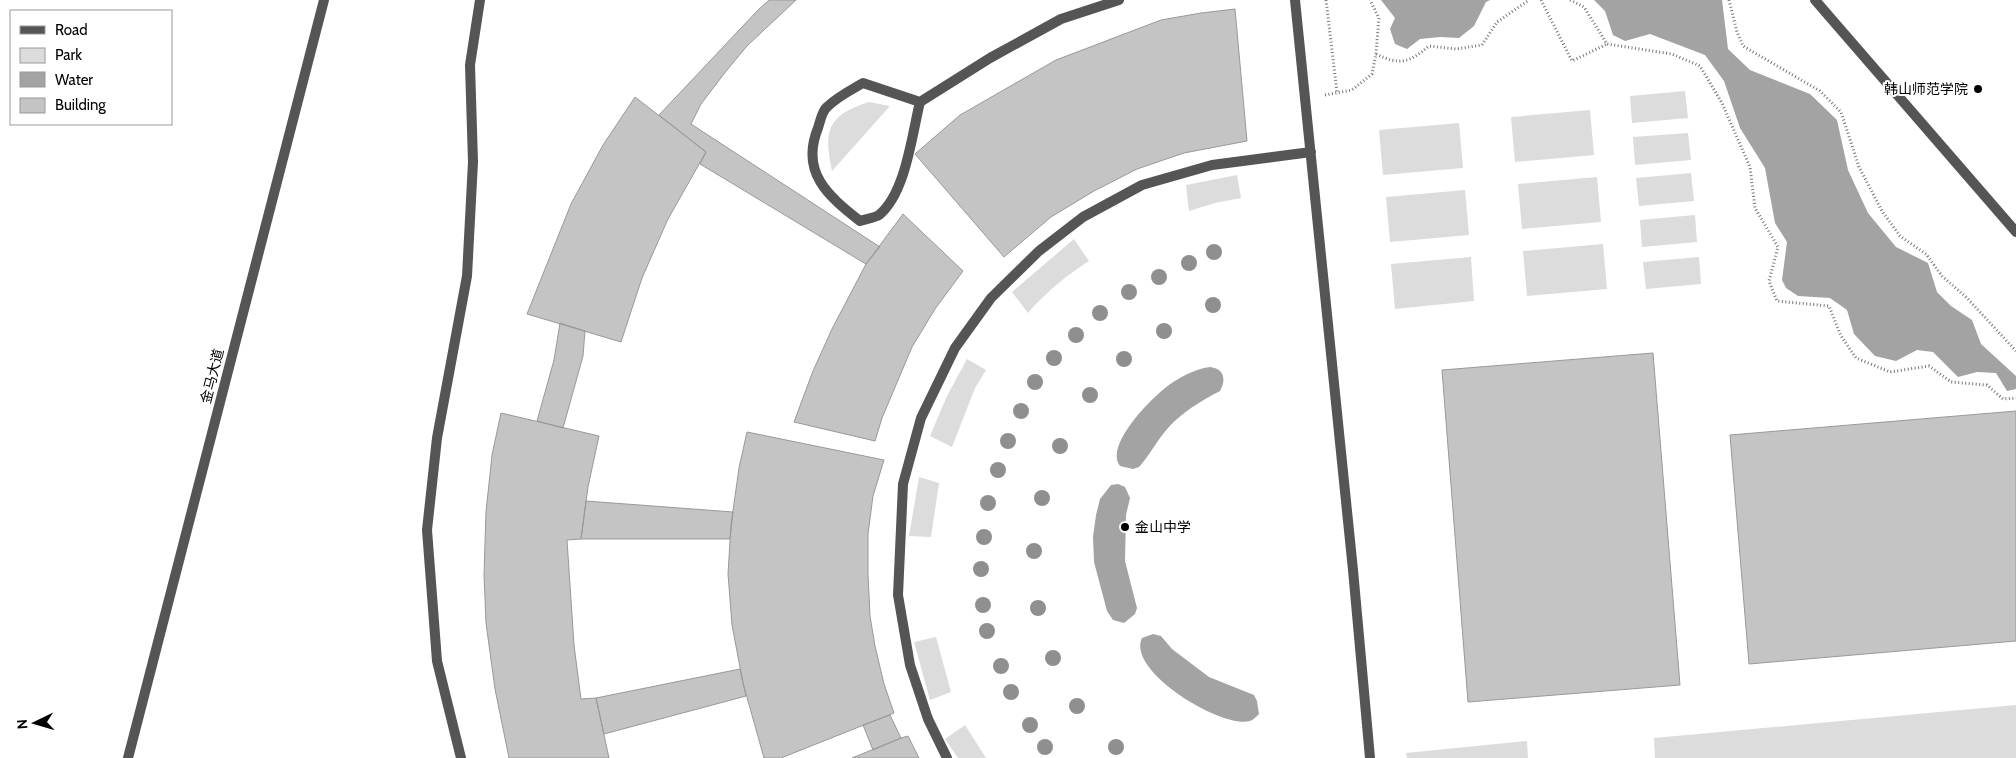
<svg xmlns="http://www.w3.org/2000/svg" width="2016" height="758" viewBox="0 0 2016 758" font-family="Cabin,'Noto Sans SC',sans-serif">
<style>
.green{fill:#dcdcdc}
.water{fill:#a3a3a3}
.building{fill:#c4c4c4;stroke:#999}
.lines{fill:none;stroke-linecap:round;stroke-linejoin:round}
.path{stroke:#777;stroke-width:3;stroke-dasharray:1 2.5;stroke-linecap:butt}
.service{stroke:#555;stroke-width:10}
.minor{stroke:#555;stroke-width:10}
.tertiary{stroke:#555;stroke-width:10}
.tree{fill:#8f8f8f}
.poi-dot{fill:#000;stroke:#fff;stroke-width:2}
.labels{text-anchor:middle;dominant-baseline:central;stroke-width:4;stroke-linejoin:round;paint-order:stroke}
.poi-label{font-size:14px;fill:#000;stroke:#fff;text-anchor:end}
.street-label{font-size:14px;fill:#000;stroke:#fff}
</style>
<rect width="100%" height="100%" fill="#fff"/>
<path class="green" d="M1685,91L1688,118L1632,123L1630,96Z
M869,102L890,106L832,171C823,130 828,115 869,102Z
M1590,110L1594,155L1515,162L1511,117Z
M1459,123L1463,168L1383,175L1379,130Z
M1688,133L1691,160L1635,165L1633,137Z
M1691,173L1694,201L1639,206L1636,178Z
M1237,175L1241,198L1215,203L1189,211L1186,185Z
M1597,177L1601,222L1522,229L1518,184Z
M1465,190L1469,235L1390,242L1386,197Z
M1695,215L1697,242L1642,247L1640,220Z
M1074,239L1089,261C1067,275 1045,293 1028,313L1012,292Z
M1603,244L1607,289L1527,296L1523,251Z
M1471,257L1474,301L1395,309L1391,264Z
M1699,257L1701,284L1646,289L1643,262Z
M967,359L986,370L975,388L952,447L930,436L947,396Z
M919,477L939,483L931,537L909,536Z
M936,637L951,692L930,700L914,642Z
M2016,705V758H1655L1654,738Z
M965,725L986,758H958L945,739Z
M1527,741L1528,758H1407L1406,753Z"/>
<path class="water" d="M1381,0H1490L1486,2L1474,26L1459,38L1440,37L1420,39L1407,49L1395,44L1390,29L1395,18Z
M1594,0H1722L1728,49L1750,70L1810,94L1837,120L1848,170L1868,213L1896,247L1928,263L1937,292L1951,306L1972,320L1981,344L2016,376V389L2007,391L1996,373L1977,372L1958,377L1933,352L1917,350L1896,361L1875,356L1854,334L1847,310L1830,298L1798,296L1786,288L1782,280L1787,242L1775,223L1765,168L1740,128L1724,81L1705,55L1650,34L1625,41L1613,35L1605,11Z
M1210,367C1225,369 1226,380 1220,391C1201,401 1182,412 1168,428C1157,440 1150,455 1139,467L1133,469L1120,466C1104,446 1150,400 1165,388C1178,378 1194,369 1210,367Z
M1118,484L1125,487L1130,498L1126,515L1125,561L1137,608L1135,614L1124,623L1113,620L1107,611L1094,562L1093,537L1096,515L1100,499L1111,485Z
M1153,634L1161,636L1172,649L1209,677L1254,695L1257,701L1259,714C1256,717 1253,720 1250,721C1222,729 1126,671 1142,638Z"/>
<path class="building" d="M769,0H796L747,46L727,70L701,104L691,124L880,247L866,264L700,164L706,152L659,115L758,10Z
M1235,9L1247,141L1184,153L1137,169L1094,191L1051,217L1004,257L915,154L960,115L1056,60L1161,20L1201,13Z
M635,97L706,152L668,219L642,278L621,342L527,314L571,204L603,145Z
M903,214L963,271L935,309L912,347L882,418L875,441L794,422L813,371L832,329L866,264Z
M560,323L585,331L583,356L563,428L537,421L554,360Z
M1653,353L1680,685L1468,702L1442,370Z
M2016,411V641L1749,664L1730,435Z
M501,413L599,436L588,487L581,539L567,540L574,645L581,699L596,698L609,758H509L495,689L486,623L484,575L486,512L492,455Z
M747,432L884,460L873,496L868,534V574L870,616L875,646L884,684L894,713L781,758H764L743,683L732,625L728,574L731,525L739,468Z
M586,501L733,512L730,539H581Z
M740,669L746,696L604,734L596,698Z
M890,715L901,738L873,750L863,725Z
M908,736L919,758H852L901,738Z"/>
<g class="lines">
<path class="path" d="M1326,0L1337,92
M1541,0L1572,61L1607,44
M1570,0L1584,7L1607,44L1672,54L1700,66L1722,103L1750,167L1755,208L1778,247L1769,281L1777,301L1829,306L1841,336L1856,358L1890,372L1929,366L1951,382L1987,385L2003,399L2016,398
M1729,0L1737,32L1743,46L1820,91L1841,112L1859,167L1882,211L1900,236L1926,254L1942,276L1967,298L2016,351
M1376,54C1400,66 1410,62 1429,46L1456,49L1482,45L1497,22L1529,0
M1325,95L1352,90L1372,74L1376,54L1379,18L1370,0"/>
<path class="service" d="M1295,0L1353,570L1370,758
M920,102L863,83C851,90 837,97 827,107C822,111 820,122 818,128C800,172 828,196 860,221C866,219 874,218 879,215C906,193 912,134 920,102L990,58L1061,19L1119,0
M461,758L437,661L427,530L437,438L467,276L473,162L470,65L480,0
M947,758L928,719L910,665L898,595L903,484L921,418L955,348L991,298L1039,251L1083,217L1142,185L1212,165L1311,152"/>
<path class="minor" d="M1815,0L2016,232"/>
<path class="tertiary" d="M128,758L324,0"/>
</g>
<g class="tree">
<circle cx="1214" cy="252" r="8"/>
<circle cx="1189" cy="263" r="8"/>
<circle cx="1159" cy="277" r="8"/>
<circle cx="1129" cy="292" r="8"/>
<circle cx="1213" cy="305" r="8"/>
<circle cx="1100" cy="313" r="8"/>
<circle cx="1164" cy="331" r="8"/>
<circle cx="1076" cy="335" r="8"/>
<circle cx="1054" cy="358" r="8"/>
<circle cx="1124" cy="359" r="8"/>
<circle cx="1035" cy="382" r="8"/>
<circle cx="1090" cy="395" r="8"/>
<circle cx="1021" cy="411" r="8"/>
<circle cx="1008" cy="441" r="8"/>
<circle cx="1060" cy="446" r="8"/>
<circle cx="998" cy="470" r="8"/>
<circle cx="1042" cy="498" r="8"/>
<circle cx="988" cy="503" r="8"/>
<circle cx="984" cy="537" r="8"/>
<circle cx="1034" cy="551" r="8"/>
<circle cx="981" cy="569" r="8"/>
<circle cx="983" cy="605" r="8"/>
<circle cx="1038" cy="608" r="8"/>
<circle cx="987" cy="631" r="8"/>
<circle cx="1053" cy="658" r="8"/>
<circle cx="1001" cy="666" r="8"/>
<circle cx="1011" cy="692" r="8"/>
<circle cx="1077" cy="706" r="8"/>
<circle cx="1030" cy="725" r="8"/>
<circle cx="1045" cy="747" r="8"/>
<circle cx="1116" cy="747" r="8"/>
</g>
<g class="poi-dot">
<circle cx="1978" cy="89" r="5"/>
<circle cx="1125" cy="527" r="5"/>
</g>
<g class="labels">
<g class="poi-label">
<text x="1968" y="89">韩山师范学院</text>
<text x="1135" y="527" text-anchor="start">金山中学</text>
</g>
<g class="street-label">
<text transform="translate(212 376) rotate(-76)">金马大道</text>
</g>
</g>
<rect x="10" y="10" width="162" height="115" fill="#ffffff" stroke="#999999"/>
<rect x="20" y="26" width="25" height="8" fill="#555555" stroke="#999999"/>
<text x="55" y="35" font-size="15" fill="#000000">Road</text>
<rect x="20" y="48" width="25" height="15" fill="#dcdcdc" stroke="#999999"/>
<text x="55" y="60" font-size="15" fill="#000000">Park</text>
<rect x="20" y="72" width="25" height="15" fill="#a3a3a3" stroke="#999999"/>
<text x="55" y="85" font-size="15" fill="#000000">Water</text>
<rect x="20" y="98" width="25" height="15" fill="#c4c4c4" stroke="#999999"/>
<text x="55" y="110" font-size="15" fill="#000000">Building</text>
<g transform="translate(35 723) rotate(265)" stroke="#ffffff" stroke-width="4" paint-order="stroke">
<path d="M0-4L9 19L0 12L-9 19Z" fill="#000000"/>
<text y="-8" font-size="14" font-weight="bold" text-anchor="middle" fill="#000000">N</text>
</g>
</svg>
